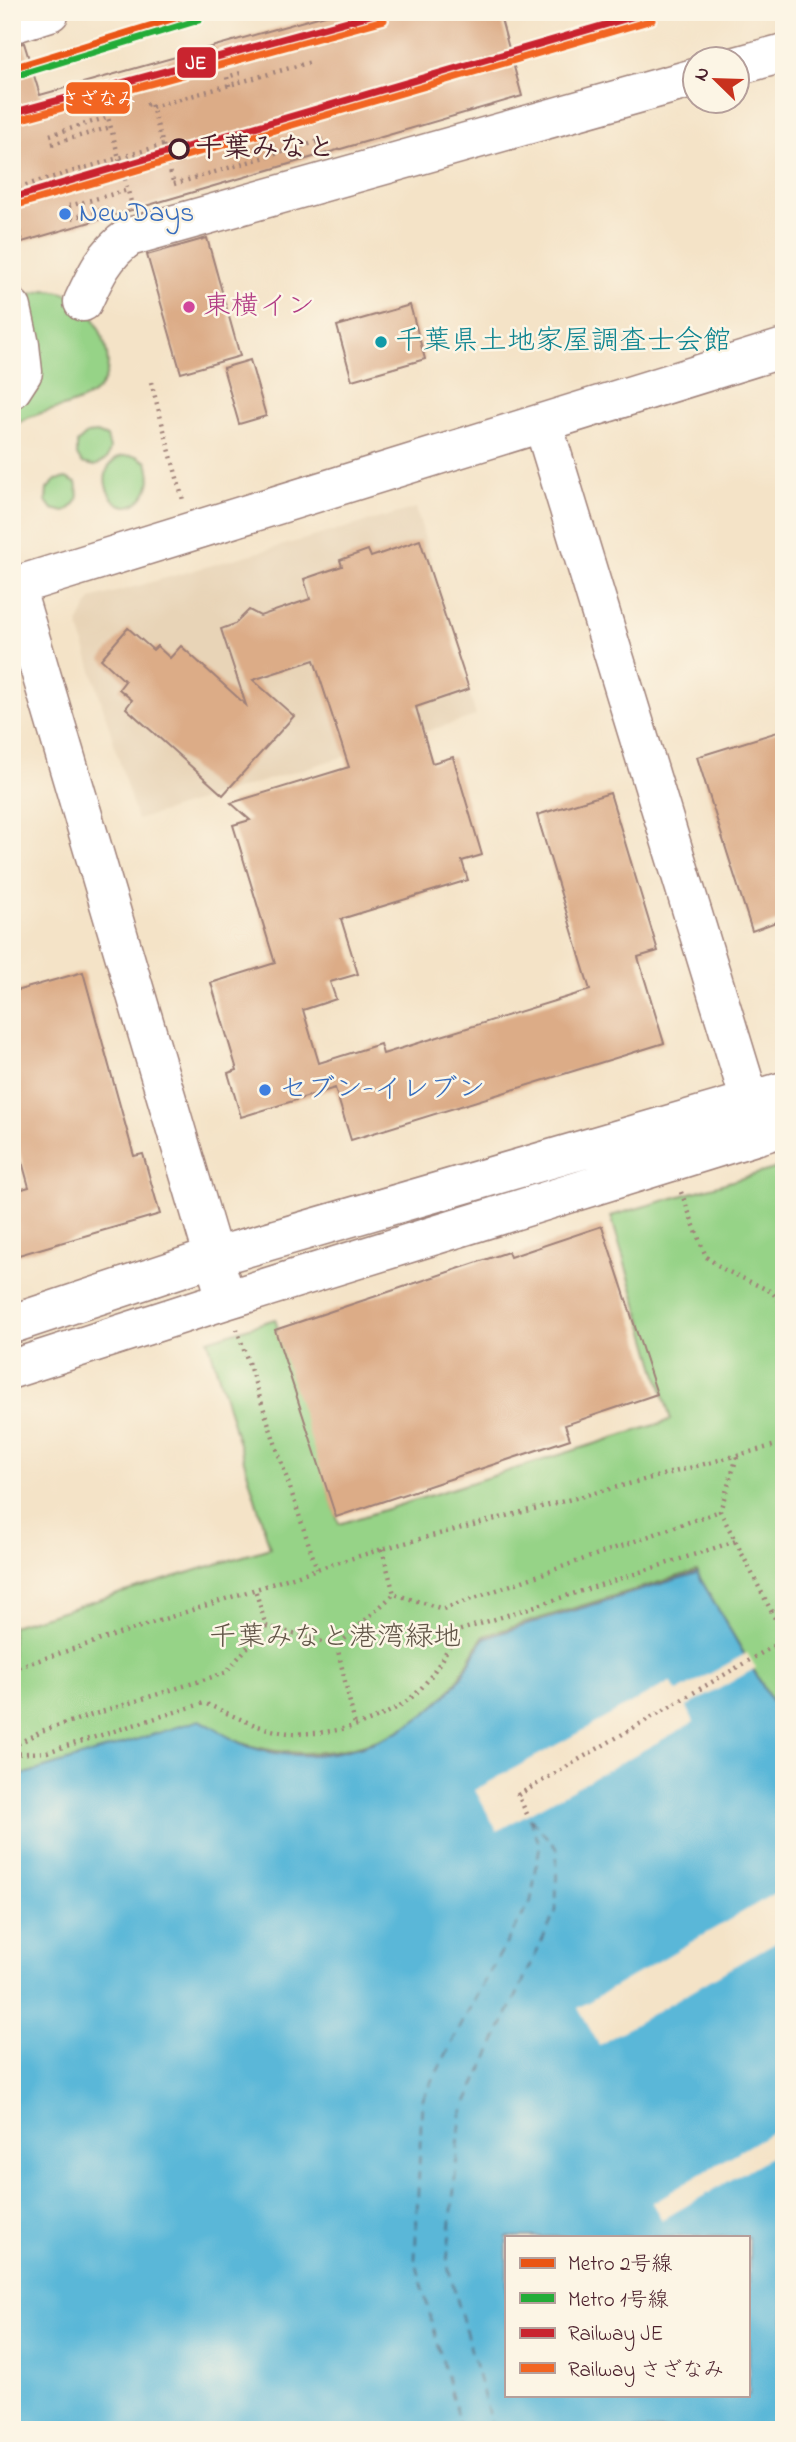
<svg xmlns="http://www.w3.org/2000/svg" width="796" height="2442" viewBox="0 0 796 2442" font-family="'Indie Flower','Klee One',sans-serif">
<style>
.built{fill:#e8d4b7}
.green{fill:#96d387;stroke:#707959;stroke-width:2}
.water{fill:#5ab7d8;stroke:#526b82;stroke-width:2;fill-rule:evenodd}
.pier{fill:#f4e3c7}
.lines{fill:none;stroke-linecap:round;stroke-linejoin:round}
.ferry{stroke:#505468;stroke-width:2;stroke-dasharray:9 7;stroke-linecap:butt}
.building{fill:#dcac87}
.minor-casing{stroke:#9f8179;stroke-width:41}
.path{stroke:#9f8179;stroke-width:4.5;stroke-dasharray:2 5;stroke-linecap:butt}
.minor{stroke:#fff;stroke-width:38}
.rail{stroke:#4a1f2b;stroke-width:5;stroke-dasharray:10 5;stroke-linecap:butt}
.rail-1-casing{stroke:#fcf5e5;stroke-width:12}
.rail-2-casing{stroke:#fcf5e5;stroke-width:12}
.rail-1{stroke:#c9242f;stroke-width:7}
.rail-2{stroke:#f26522;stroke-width:7}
.metro-1-casing{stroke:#fcf5e5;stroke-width:12}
.metro-2-casing{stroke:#fcf5e5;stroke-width:12}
.metro-1{stroke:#ea5413;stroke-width:7}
.metro-2{stroke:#23ac38;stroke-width:7}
.stop-dot{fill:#fcf5e5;stroke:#4a1f2b;stroke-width:3.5}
.shop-dot{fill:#3f7fe0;stroke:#fcf5e5;stroke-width:2.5}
.hotel-dot{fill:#d1479c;stroke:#fcf5e5;stroke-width:2.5}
.culture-dot{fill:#0f9aa8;stroke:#fcf5e5;stroke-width:2.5}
.labels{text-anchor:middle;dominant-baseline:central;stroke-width:5;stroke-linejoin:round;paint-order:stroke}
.stop-label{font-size:28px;font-weight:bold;fill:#4a1f2b;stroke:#fcf5e5;text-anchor:start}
.shop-label{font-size:28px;fill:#366cbe;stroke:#fcf5e5;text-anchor:start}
.hotel-label{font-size:28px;fill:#b23c85;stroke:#fcf5e5;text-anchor:start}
.culture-label{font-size:28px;fill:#0d838f;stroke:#fcf5e5;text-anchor:start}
.park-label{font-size:28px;fill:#615547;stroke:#fcf5e5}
.line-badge{stroke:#fcf5e5;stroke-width:2.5}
.badge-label{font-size:19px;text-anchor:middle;font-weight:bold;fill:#fff}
</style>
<rect width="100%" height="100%" fill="#fcf5e5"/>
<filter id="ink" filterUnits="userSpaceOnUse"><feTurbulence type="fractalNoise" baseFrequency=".0143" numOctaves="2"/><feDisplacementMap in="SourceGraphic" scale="14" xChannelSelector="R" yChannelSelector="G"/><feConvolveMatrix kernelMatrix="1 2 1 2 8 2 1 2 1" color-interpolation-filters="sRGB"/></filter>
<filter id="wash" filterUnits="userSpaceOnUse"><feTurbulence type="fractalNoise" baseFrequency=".00686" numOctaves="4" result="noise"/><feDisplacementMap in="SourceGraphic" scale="28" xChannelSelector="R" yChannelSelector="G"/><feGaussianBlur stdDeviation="1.57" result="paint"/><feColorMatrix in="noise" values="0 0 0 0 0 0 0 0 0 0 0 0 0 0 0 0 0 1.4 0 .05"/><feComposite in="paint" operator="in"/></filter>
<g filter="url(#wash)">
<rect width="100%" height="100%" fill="#f4e3c7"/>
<path class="built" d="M416,508L476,716L137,820L78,624L91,599Z"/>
<path class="green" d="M45,290C70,291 85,300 96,322C110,350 118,385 82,400C59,411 33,411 12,427V300Z
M97,433L107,437L110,449L107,459L95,466L82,463L77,455V443L87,434Z
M136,456L147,462C151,476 152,486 142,498C117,526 87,472 120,457C124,455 132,456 136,456Z
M66,478L76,483C80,498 78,504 65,512L52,509L46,501L47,489L56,480Z
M784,1166V1722L696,1571L483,1636C474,1651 466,1668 456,1682C410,1745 320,1766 248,1745C232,1740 215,1729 200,1722L12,1778V1626L270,1548L208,1340L275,1319L339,1524L671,1420L611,1216Z"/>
<path class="water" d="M697,1573L784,1723V2430H12V1778L200,1720C215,1728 231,1740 247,1746C320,1771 408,1743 456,1684C467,1670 475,1653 484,1638ZM507,2237H749V2395H507Z"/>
<path class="pier" d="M747,1653L756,1668L687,1707L694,1722L497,1831L475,1790L670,1682L677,1692Z
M784,1888V1937L599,2045L578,2008Z
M784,2125V2149L662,2220L652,2203Z"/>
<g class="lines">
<path class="ferry" d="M461,2430L415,2259L422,2101L482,1985L531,1901L540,1845L529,1818
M493,2430L447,2263L461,2115L556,1911L557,1849L527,1814"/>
</g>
<g id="blocks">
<path class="building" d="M336,12H499L522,96L12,245V45L24,43L40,95Z
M207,238L240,356L181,373L147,255Z
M410,305L425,359L352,380L337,326Z
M250,360L266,416L239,424L223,368Z
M420,540L469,689L416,707L432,763L453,757L482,855L462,861L468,880L341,919L358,974L330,982L336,999L303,1010L319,1063L380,1044L383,1054L590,990L537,815L610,793L658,951L638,957L664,1043L351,1140L335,1088L241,1117L228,1073L237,1070L211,983L275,963L233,825L250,820L231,803L349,767L314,660L253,680L294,716L223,795L126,708L132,700L119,689L125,681L101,659L128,628L153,650L157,646L170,658L181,646L246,705L221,629L235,624L249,610L260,616L310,599L304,579L342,566L340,560L368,550L371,557Z
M784,730V919L752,931L697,757Z
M83,972L134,1156L143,1154L160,1214L12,1257V1192L29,1187L12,1125V992Z
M602,1226L657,1394L565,1425L570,1439L336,1517L275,1330L508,1252L510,1257Z"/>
</g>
</g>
<g filter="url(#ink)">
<use href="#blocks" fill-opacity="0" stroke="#9f8179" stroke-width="2"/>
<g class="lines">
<g class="minor-casing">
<path id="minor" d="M12,24L50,12
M736,66L784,53
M83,302C95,276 105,254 129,237L694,78
M12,308L20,345L23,372L12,389
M543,424L750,1101
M15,586L221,1282
M12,587L784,348
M12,1324L214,1257L784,1091
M12,1369L226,1300L784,1127"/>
</g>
<path class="path" d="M12,77L16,76
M229,86L227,77L244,72
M152,107L311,62
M50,135L108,117L119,158L163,145L151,103L146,105
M52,144L111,127
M163,145L174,185
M174,184L323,140
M12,189L119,158L131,202
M12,204L22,242
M69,206L128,190
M72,218L109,208
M151,382L183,500
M681,1192L706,1257L725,1270L772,1292L784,1307
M237,1329L317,1569
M737,1457L720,1511L784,1636
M382,1549L394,1594L443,1609L720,1511
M266,1626L337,1646L394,1594
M337,1646L355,1725
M12,1669L317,1569L382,1549L784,1443
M12,1747L41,1731L225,1673L266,1626L255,1589
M12,1754L47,1752L204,1703C231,1714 260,1731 290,1733C332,1736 379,1723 412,1697C432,1680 445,1653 458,1631L736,1541
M527,1814L518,1795L784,1640"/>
<use href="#minor" class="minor"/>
<path class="rail" d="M126,34L170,12"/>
<g class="rail-1-casing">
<path id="rail-1" d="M12,113L381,12
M12,198L649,12"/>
</g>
<g class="rail-2-casing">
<path id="rail-2" d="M14,121L384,20
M14,206L652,20"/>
</g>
<use href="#rail-1" class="rail-1"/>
<use href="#rail-2" class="rail-2"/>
<g class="metro-1-casing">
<path id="metro-1" d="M12,68L195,12"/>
</g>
<g class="metro-2-casing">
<path id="metro-2" d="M15,76L199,20"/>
</g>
<use href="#metro-1" class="metro-1"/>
<use href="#metro-2" class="metro-2"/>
</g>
</g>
<circle class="stop-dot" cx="179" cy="149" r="9"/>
<g class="shop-dot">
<circle cx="65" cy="214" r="7"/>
<circle cx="265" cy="1090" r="7"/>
</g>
<circle class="hotel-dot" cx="189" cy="307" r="7"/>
<circle class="culture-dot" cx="381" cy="342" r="7"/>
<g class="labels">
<g class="stop-label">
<text x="195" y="149">千葉みなと</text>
</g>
<g class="shop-label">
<text x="79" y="214">NewDays</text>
<text x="279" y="1090">セブン-イレブン</text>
</g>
<g class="hotel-label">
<text x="203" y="307">東横イン</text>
</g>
<g class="culture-label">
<text x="395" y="342">千葉県土地家屋調査士会館</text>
</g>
<g class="park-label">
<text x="335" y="1638">千葉みなと港湾緑地</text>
</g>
</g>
<g class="line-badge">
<rect x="176" y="46" width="41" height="33" rx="7" fill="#c9242f"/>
<rect x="65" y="81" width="66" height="34" rx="7" fill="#f26522"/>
</g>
<g class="badge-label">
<text x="196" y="69">JE</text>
<text x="98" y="105">さざなみ</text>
</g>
<rect width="796" height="2442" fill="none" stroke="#fcf5e5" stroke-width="42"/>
<rect x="505" y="2236" width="245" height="161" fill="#fcf5e5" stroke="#b59f9b" stroke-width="2"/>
<rect x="520" y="2258" width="35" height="10" fill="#ea5413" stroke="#b59f9b" stroke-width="2"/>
<text x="568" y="2270" font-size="21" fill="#4a1f2b">Metro 2号線</text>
<rect x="520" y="2293" width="35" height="10" fill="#23ac38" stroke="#b59f9b" stroke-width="2"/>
<text x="568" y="2306" font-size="21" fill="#4a1f2b">Metro 1号線</text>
<rect x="520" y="2328" width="35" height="10" fill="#c9242f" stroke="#b59f9b" stroke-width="2"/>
<text x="568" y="2340" font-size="21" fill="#4a1f2b">Railway JE</text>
<rect x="520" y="2363" width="35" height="10" fill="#f26522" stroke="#b59f9b" stroke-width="2"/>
<text x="568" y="2376" font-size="21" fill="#4a1f2b">Railway さざなみ</text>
<g transform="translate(716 80) rotate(293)"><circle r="33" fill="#fcf5e5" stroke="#b59f9b" stroke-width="2"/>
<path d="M0-5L12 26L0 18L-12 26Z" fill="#c8321e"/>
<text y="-10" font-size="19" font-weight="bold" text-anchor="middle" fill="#4a1f2b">N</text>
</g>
</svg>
